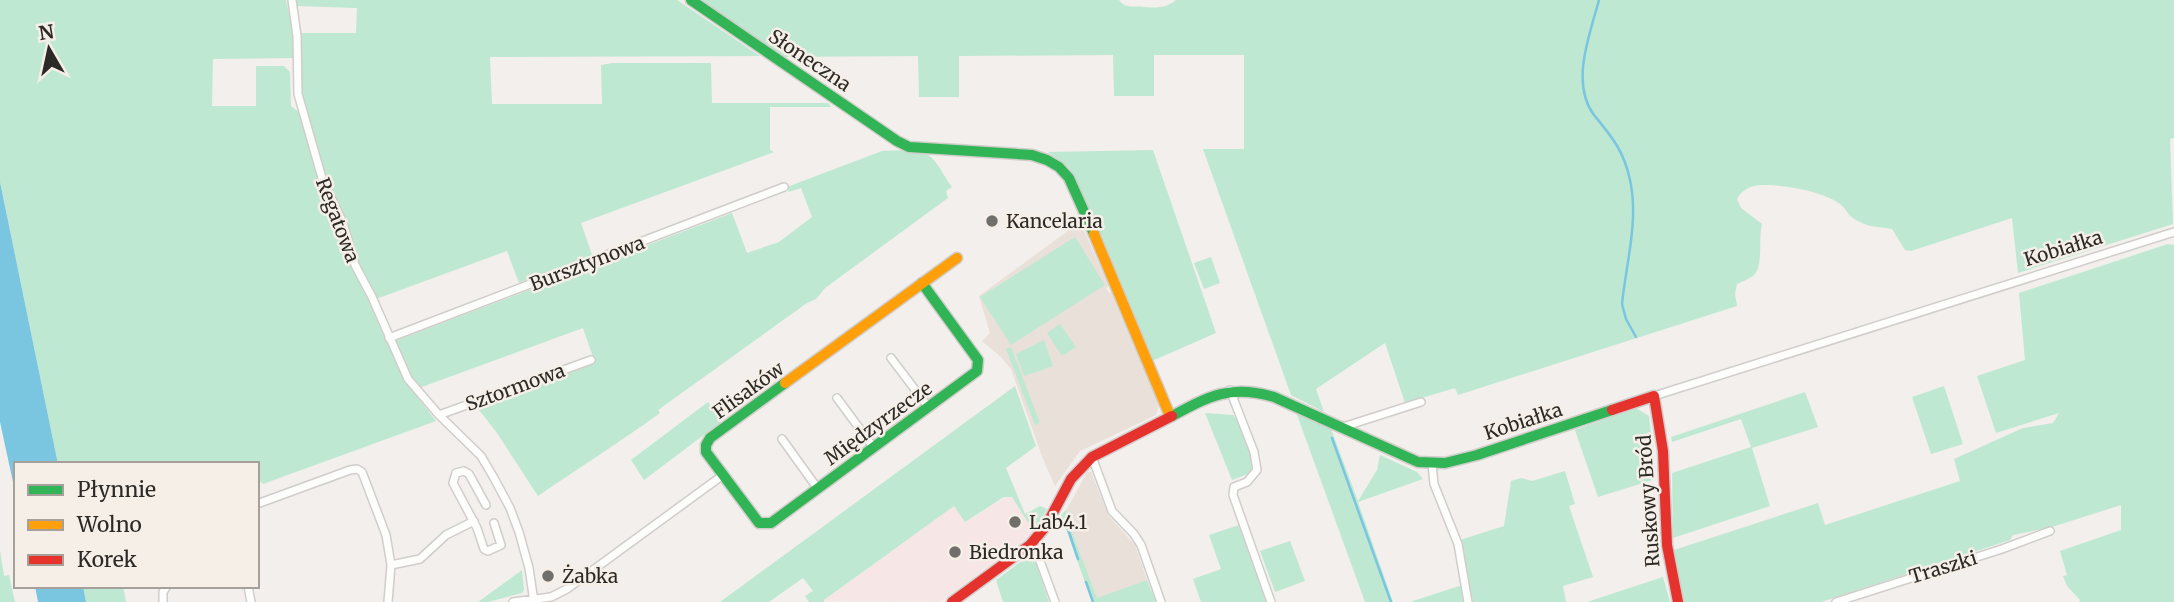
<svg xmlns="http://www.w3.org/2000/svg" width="2174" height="602" viewBox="0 0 2174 602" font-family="Merriweather,serif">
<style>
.commercial{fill:#f6e6e5}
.built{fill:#e8e0d9}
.green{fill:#bfe8d2}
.water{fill:#7ac6e0}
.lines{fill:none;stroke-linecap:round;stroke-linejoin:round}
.stream{stroke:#7ac6e0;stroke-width:2.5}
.street-casing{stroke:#d0cdca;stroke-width:10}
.fast-casing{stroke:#d0cdca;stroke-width:13}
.slow-casing{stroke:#d0cdca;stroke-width:13}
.jam-casing{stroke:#d0cdca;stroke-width:13}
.street{stroke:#fdfdfc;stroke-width:7}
.fast{stroke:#30b455;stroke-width:10}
.slow{stroke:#ff9f0a;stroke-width:10}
.jam{stroke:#e5322d;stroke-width:10}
.poi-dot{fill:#716f6c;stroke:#f6efe8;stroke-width:2.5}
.labels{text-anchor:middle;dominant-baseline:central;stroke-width:5;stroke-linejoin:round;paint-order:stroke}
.street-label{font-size:19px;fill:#2c2a27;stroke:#f6efe8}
.poi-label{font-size:19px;fill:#2c2a27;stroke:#f6efe8;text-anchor:start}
</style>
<rect width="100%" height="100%" fill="#f2efec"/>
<path class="commercial" d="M1008,496L1012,497L1033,530L1025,540L940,602L823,601L955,505L965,522Z"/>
<path class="built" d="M1080,222L1109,286L1106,288L1109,293L1111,292L1159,405L1156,415L1080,451L1055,486L1043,459L1011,369L1001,357L982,341L990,333L979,296Z
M1087,472H1091L1108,515L1135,545L1147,580L1097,599L1066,516L1067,509Z"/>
<path class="green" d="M0,0H286L296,45L293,58L213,59L212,106H256V66H284L290,72L291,106L300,113L314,164L376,318L404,380L436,421L263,484L262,482L257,484V464H58L0,182Z
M296,0H677L760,56L490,57L492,104H602L601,65L613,63H711L712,103H828L831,107H770V150L774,152L581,223L592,255L519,283L507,251L376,299L359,265L350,235L321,164L305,110L301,87V33H356L357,8L295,6Z
M702,0H1119C1127,10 1134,5 1144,7C1157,8 1166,8 1176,0H2174V138L2170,139L2173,224L2018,273L2012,218L1911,251L1905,250L1892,229C1881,227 1869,227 1860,222C1848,217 1848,211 1840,204C1824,191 1774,182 1754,186C1746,188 1741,192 1737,199L1741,208L1762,224C1758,238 1764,268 1753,276C1748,279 1742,282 1737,284L1735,294L1737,306L1458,395L1455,388L1405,403L1385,343L1316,389L1324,412L1291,395L1203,149H1244V55H1154V96H1114L1113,55L959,56V97H919L918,56L784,57Z
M1153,150L1216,333L1152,361L1078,184L1069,168L1048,152Z
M882,151C896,151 921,147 932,158C940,166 945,178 952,187L946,191L948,198L825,288L816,299L807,303L658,410L660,413C620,442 579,468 538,496L497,433L476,406L595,363L583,328L419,388C410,375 396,357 395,341L732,213L747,253L779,242L812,217L801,188L789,192L787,187Z
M1075,237L1105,285L1011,345L980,297Z
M2168,244L2174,245V602H2079L2080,600L2067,586L2063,576L2067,575L2060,551L2121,530V505L2052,527L2013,535L2010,540L1821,602H1683L1675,573L1678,572L1674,550L1818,503L1825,525L1960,481L1954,459L2023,428L2053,423L2059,413L1996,433L1977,376L2025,360L2019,293Z
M1211,257L1220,283L1204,289L1194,263Z
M1060,324L1076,347L1062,356L1047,333Z
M1044,340L1053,366L1024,376L1016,354Z
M1011,347L1040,423L1035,425L1006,349Z
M1015,386L1036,446L1006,468L1025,514L1040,506L1047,509L1035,530H1033L1012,497H1004L965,522L954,506L824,600V602H809L805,596L813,591L803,578L769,602H720Z
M1944,386L1963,444L1931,454L1912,397Z
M1805,392L1818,427L1752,448L1770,506L1673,538L1672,473L1751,447L1741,419L1672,442L1671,437Z
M708,402L721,422L644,480L631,460Z
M1636,408L1649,416L1656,479L1598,497L1575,430Z
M1296,412L1330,426L1358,501L1377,470L1380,455L1417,472L1423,479L1358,502L1393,602H1365Z
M1205,413L1233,415C1245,427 1254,455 1253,472L1232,480Z
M1565,471L1575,504L1569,506L1593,577L1563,586L1566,602H1473L1460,540L1504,526L1511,481L1521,478L1532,481Z
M1067,509L1066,516L1097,598L1147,580L1156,602H1092L1061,515Z
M1239,525L1266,602H1201L1193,579L1221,569L1209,535Z
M1290,541L1305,581L1275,592L1260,551Z
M0,550L4,576L9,575L15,602H0Z
M1026,558L1036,563L1049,602H1003L996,580Z
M522,570L524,590L522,593L488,602H478Z
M1663,577L1670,602H1587Z
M83,586H123L126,602H86Z
M1461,586L1463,602H1410L1456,587Z"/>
<path class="water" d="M0,182L58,464H16V496L0,422Z
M35,586H83L86,602H38Z"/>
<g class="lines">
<path class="stream" d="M1599,0C1590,34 1570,83 1594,115C1612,137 1624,151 1630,180C1639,220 1626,264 1622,304L1626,319L1636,337
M1332,438L1391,602
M1068,529L1078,559
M1086,582L1093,602"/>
<g class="street-casing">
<path id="street" d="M292,0L297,36L298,94L322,178L343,223L355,265L372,297L408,379L439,415L481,456L494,478L510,508L519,532L529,568L534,602
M389,338L784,187
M891,358L929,408
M1230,390L1254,452L1257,470L1247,482L1234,487L1233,495L1271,602
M1654,396L2174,232
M837,398L874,448
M439,415L591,360
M1343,427L1421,402
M782,439L818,489
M1092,457L1112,511L1134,534L1141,545L1161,602
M1432,464L1434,484L1458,544L1468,602
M257,504L350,470L357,469L362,472L386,535L391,565L388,602
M486,505L469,474L464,471L456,473L453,483L477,528L484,549L488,551L501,545L494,523
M1030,545L1040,561L1055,602
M391,565L420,559L446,535L474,521
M248,586L251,602
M163,602V592L167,586
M513,602L551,597L567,589L723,475
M1836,602L2002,549L2050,531"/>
</g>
<g class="fast-casing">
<path id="fast" d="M691,0L897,141L909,147L1032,155L1047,160L1059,167L1069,178L1094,234
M785,383L710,438L706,445V452L759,523H771L977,371L978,360L922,283
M1172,416C1209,396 1231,384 1274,397L1418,462L1445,463L1477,455L1612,410"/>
</g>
<g class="slow-casing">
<path id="slow" d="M1094,234L1170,416
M785,383L957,258"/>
</g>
<g class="jam-casing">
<path id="jam" d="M1612,410L1654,396L1663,451L1667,545L1678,602
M952,602L1030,545L1046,526L1071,479L1092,457L1172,416"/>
</g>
<use href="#street" class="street"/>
<use href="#fast" class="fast"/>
<use href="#slow" class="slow"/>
<use href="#jam" class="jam"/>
</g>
<g class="poi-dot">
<circle cx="992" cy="221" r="7"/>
<circle cx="1015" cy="522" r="7"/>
<circle cx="955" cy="552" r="7"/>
<circle cx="548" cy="576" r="7"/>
</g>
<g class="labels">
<g class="street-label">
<text transform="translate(810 60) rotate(34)">Słoneczna</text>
<text transform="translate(338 220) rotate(69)">Regatowa</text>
<text transform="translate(2063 248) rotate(-17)">Kobiałka</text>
<text transform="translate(587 263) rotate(-21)">Bursztynowa</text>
<text transform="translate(515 387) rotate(-20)">Sztormowa</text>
<text transform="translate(748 390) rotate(-36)">Flisaków</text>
<text transform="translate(1523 421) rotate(-18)">Kobiałka</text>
<text transform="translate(878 423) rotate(-36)">Międzyrzecze</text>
<text transform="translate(1648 501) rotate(-94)">Ruskowy Bród</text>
<text transform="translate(1943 567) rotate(-17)">Traszki</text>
</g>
<g class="poi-label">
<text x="1006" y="221">Kancelaria</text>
<text x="1029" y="522">Lab4.1</text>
<text x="969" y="552">Biedronka</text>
<text x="562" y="576">Żabka</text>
</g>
</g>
<rect x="14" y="462" width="245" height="126" fill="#f6efe8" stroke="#a5a09b" stroke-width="2"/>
<rect x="28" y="485" width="35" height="10" fill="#30b455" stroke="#a5a09b" stroke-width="2"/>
<text x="77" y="497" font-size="21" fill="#2c2a27">Płynnie</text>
<rect x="28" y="520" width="35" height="10" fill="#ff9f0a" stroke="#a5a09b" stroke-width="2"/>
<text x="77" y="532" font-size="21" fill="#2c2a27">Wolno</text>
<rect x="28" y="555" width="35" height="10" fill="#e5322d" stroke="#a5a09b" stroke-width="2"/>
<text x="77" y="567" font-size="21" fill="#2c2a27">Korek</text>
<g transform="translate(49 49) rotate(351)" stroke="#f6efe8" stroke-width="5" paint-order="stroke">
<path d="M0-5L12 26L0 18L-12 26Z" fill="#2c2a27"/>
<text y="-10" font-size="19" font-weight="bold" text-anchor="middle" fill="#2c2a27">N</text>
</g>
</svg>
